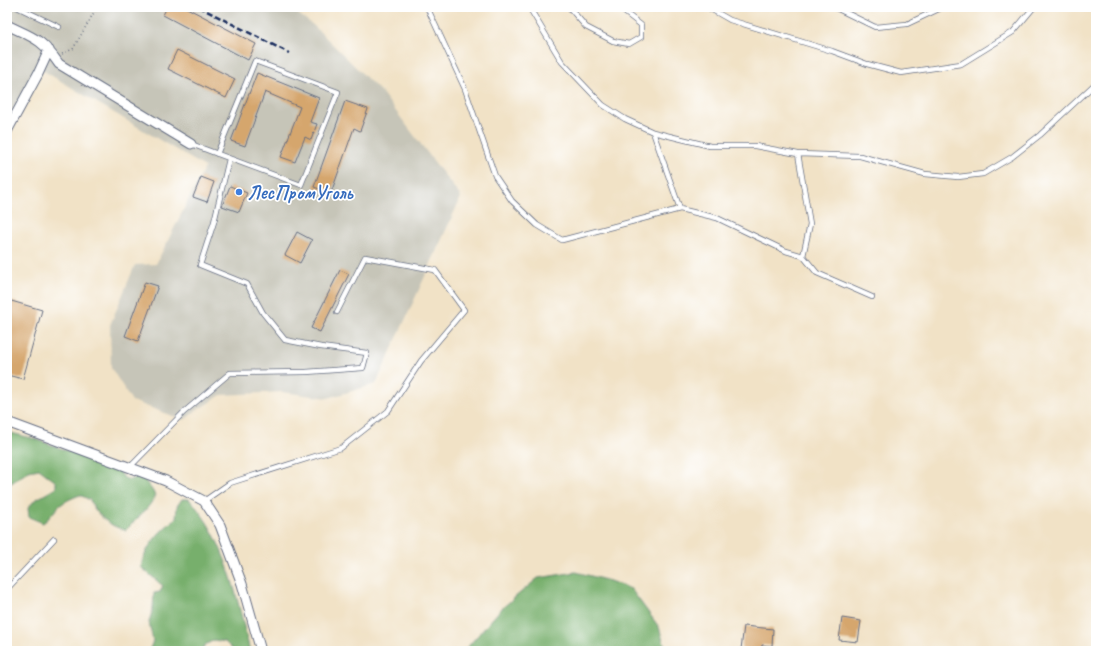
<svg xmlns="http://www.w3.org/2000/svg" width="1103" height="658" viewBox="0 0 1103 658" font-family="Caveat,sans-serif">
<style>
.industrial{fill:#c6c5b8}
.forest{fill:#77af6c;stroke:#496f65}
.building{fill:#d5a66d}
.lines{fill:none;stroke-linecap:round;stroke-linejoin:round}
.lane-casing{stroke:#666e82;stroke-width:6}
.street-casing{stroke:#666e82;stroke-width:11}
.path{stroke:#666e82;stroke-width:1.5;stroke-dasharray:1 3;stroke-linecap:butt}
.lane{stroke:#fff;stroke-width:4.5}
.street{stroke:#fff;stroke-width:9}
.rail{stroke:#1b2f5e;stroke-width:2.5;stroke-dasharray:6 3;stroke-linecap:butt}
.shop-dot{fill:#3f7fe0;stroke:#fff;stroke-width:1.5}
.labels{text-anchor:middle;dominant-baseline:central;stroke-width:3.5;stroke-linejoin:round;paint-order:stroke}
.shop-label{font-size:20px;font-weight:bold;fill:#366cbe;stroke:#fff;text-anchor:start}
</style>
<rect width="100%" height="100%" fill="#fff"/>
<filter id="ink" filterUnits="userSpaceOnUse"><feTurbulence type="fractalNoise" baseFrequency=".025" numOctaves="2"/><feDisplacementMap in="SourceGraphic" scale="8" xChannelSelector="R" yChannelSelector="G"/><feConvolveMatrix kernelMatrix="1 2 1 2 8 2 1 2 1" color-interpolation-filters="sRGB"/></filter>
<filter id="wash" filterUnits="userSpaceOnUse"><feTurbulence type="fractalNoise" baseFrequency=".012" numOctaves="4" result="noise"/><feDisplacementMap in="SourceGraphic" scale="16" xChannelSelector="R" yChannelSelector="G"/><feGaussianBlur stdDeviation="0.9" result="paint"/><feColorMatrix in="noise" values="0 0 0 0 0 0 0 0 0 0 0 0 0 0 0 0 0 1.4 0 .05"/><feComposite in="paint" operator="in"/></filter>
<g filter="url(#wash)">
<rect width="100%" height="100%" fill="#f1e2c6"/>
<path class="industrial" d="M7,7H289L313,25L382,93L461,197L376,384L328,398L282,392L221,395L197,410L184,420L132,401L111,368L110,325L135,265L156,264L205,167L37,67L7,122Z"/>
<path class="forest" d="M7,432L35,439L101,463L119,471L124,478L130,480L137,477L144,479C148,486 153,489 155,496C149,509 136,519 126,530C110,527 96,515 90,500L80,495C72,498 65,501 59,506C53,512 50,518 43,523L29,517L28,508L35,500L56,488V482L39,469L29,471L7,486Z
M182,499H189C227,539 237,600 250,651H234L225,642L214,640L205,645L201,651H149L153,641L149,622L153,608L154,593L160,592L163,586L141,567C146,545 159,532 176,518L177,506Z
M576,572L610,581L631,589L659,627L666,651H464L501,609L538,578Z"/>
<g id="blocks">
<path class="building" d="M167,7H185L256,44L248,60L163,15Z
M177,50L235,79L226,98L168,69Z
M257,73L319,98L310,122L317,124L311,140L305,137L295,162L281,157L300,107L265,92L245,146L231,141Z
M345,101L368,109L360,131L354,128L331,193L314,187Z
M201,177L214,182L207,202L193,197Z
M230,186L247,193L239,212L222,206Z
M297,232L312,240L300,263L285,255Z
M340,270L349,274L320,332L311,328Z
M145,282L158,286L138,341L125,336Z
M8,300L42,310L23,379L7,375Z
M842,618L861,621L858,642L839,640Z
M744,626L773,629L772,646L762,645L761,651L741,649Z"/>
</g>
</g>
<g filter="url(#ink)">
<use href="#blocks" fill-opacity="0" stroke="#666e82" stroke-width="1"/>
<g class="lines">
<g class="lane-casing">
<path id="lane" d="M17,7L59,27
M427,7L465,89L495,176L512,201L537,225L562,240L680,209L717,218L786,251L803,256L817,273L872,297
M529,7L562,62L603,105L625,119L653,132L710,146H755L798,154L860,156L925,174L958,177L983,174L1012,157L1040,135L1096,83
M569,7L586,27L613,41L629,44L641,37V25L618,7
M707,7L730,20L832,51L867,64L901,73L961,64L1013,32L1034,7
M834,7L875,27L907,24L943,7
M653,132L680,209
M191,144L301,185L338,92L255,61L217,154
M798,154L810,224L803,256
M130,467L184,412L230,373L306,372L363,368L367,353L321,347L285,340L263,313L247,284L200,265L214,222L229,159
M204,501L230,483L341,448L388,411L421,361L464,310L435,270L365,257L337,312
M7,589L54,539"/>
</g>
<g class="street-casing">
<path id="street" d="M7,25C34,38 41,38 59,64L191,144
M7,131L38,74L49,50
M7,422L166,481L204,501L220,525L242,584L261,651"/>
</g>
<path class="path" d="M62,54L73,49L97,7"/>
<use href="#lane" class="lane"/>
<use href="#street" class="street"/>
<path class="rail" d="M199,7L289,53"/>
</g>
</g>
<circle class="shop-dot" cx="239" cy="192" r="4"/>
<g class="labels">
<g class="shop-label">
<text x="247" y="192">ЛесПромУголь</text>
</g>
</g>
<rect width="1103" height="658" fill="none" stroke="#fff" stroke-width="24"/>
</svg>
